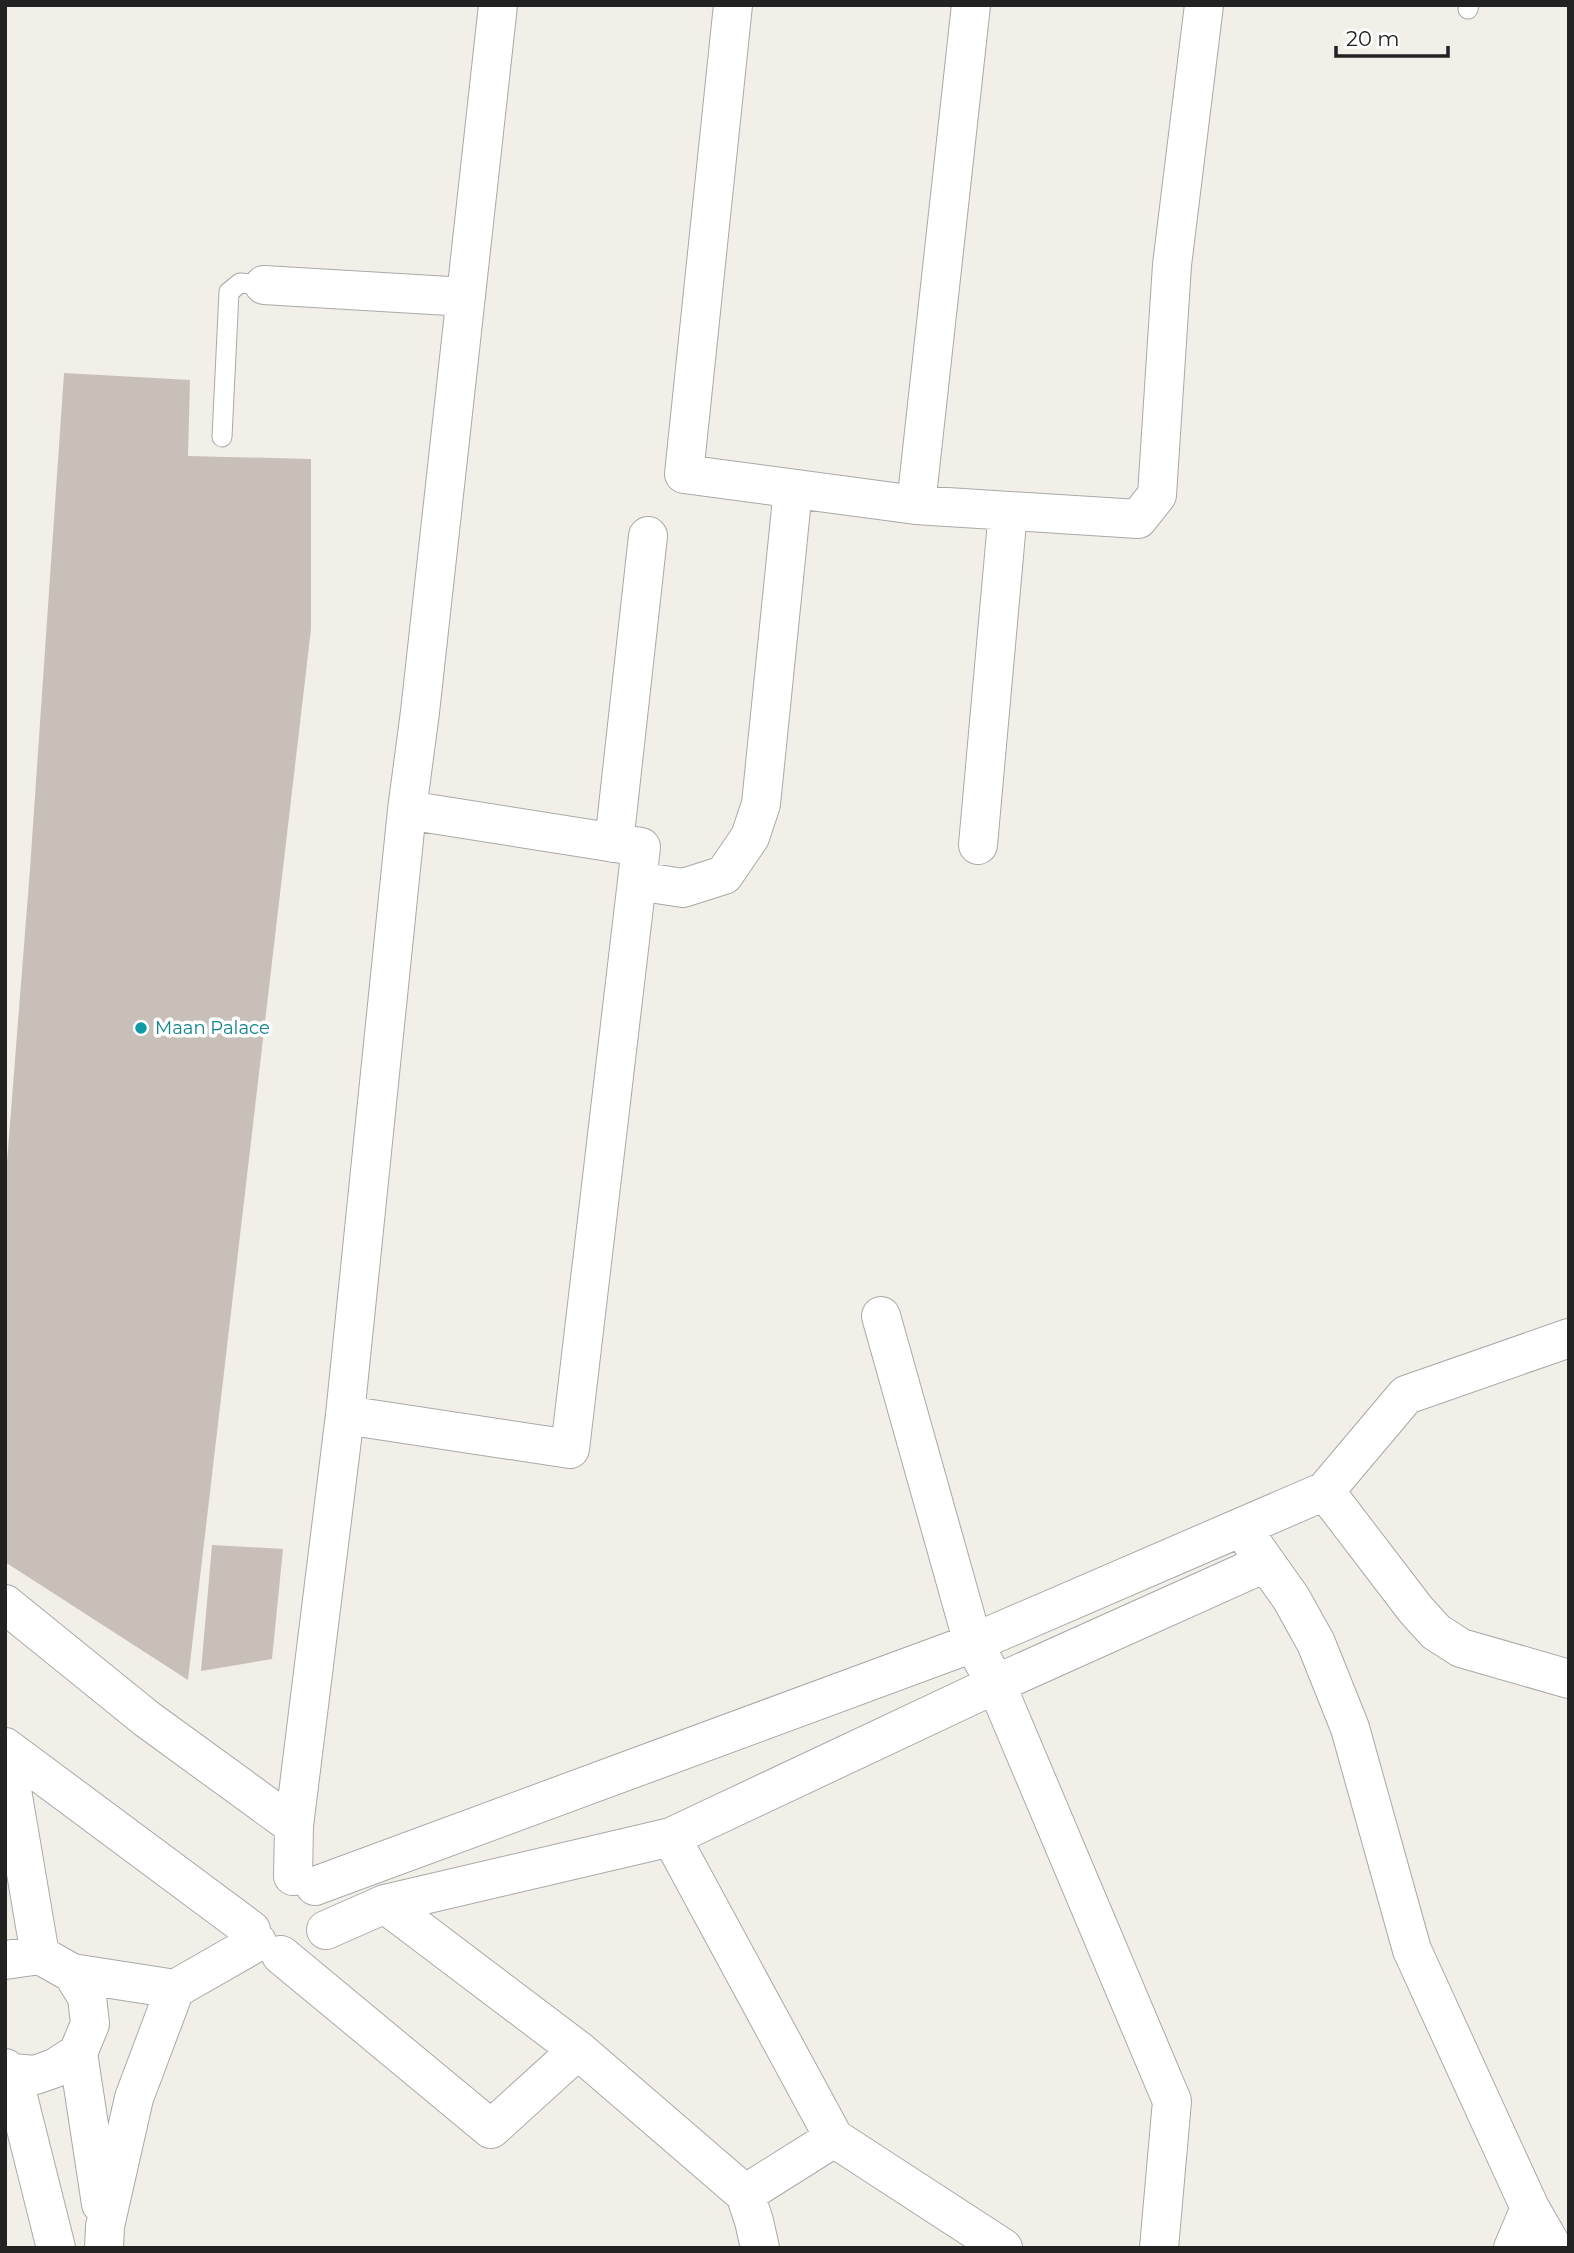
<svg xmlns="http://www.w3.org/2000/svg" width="1574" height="2253" viewBox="0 0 1574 2253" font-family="Montserrat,sans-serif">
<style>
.building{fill:#c7bfb8}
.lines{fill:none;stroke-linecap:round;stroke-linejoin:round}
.service-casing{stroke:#a9a9a9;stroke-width:21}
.minor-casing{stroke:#a9a9a9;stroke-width:40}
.service{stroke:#fff;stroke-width:19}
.minor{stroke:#fff;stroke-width:38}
.culture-dot{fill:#0f9aa8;stroke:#fff;stroke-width:2.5}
.labels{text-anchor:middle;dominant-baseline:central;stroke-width:7;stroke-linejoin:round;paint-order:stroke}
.culture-label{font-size:18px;fill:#0d838f;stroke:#fff;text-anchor:start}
</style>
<rect width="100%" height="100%" fill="#f2efe9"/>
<path class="building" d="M64,373L190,380L188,456L311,459V629L188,1680L5,1562V1187L30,869Z
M212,1545L283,1549L272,1659L201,1671Z"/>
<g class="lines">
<g class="service-casing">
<path id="service" d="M1468,9L1469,5
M222,437L229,292L240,283L264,285"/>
</g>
<g class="minor-casing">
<path id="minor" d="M733,5L684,474L916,505L1138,519L1157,495L1172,265L1204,5
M264,285L466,297
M916,505L971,5
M614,843L648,536
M978,845L1008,511
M637,881L683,888L724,875L750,837L761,804L793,489
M881,1316L973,1643L996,1684L1172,2101L1159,2248
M345,1415L570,1449L641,847L407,810
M1325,1491L1416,1610L1436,1632L1461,1648L1569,1679
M1252,1543L1291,1598L1316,1643L1350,1728L1412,1950L1530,2208
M5,1604L147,1719L294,1826
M5,1747L251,1930
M5,1749L40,1955
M671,1837L834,2138L1003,2248
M293,1876L294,1826L345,1415L407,810L420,712L498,5
M315,1886L973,1643L1325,1491L1406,1395L1569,1338
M385,1904L578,2050L745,2194L834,2138
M326,1930L385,1904L671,1837L996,1684L1265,1563
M281,1955L491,2129L578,2050
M5,1960L40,1955L72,1973L87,1997L90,2024L78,2053L55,2068L35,2075L12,2073L5,2068
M72,1973L175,1989
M78,2053L101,2204
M12,2073L56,2248
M745,2194L754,2221L760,2248
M104,2248L105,2226L134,2098L175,1989L257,1942
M1513,2248L1530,2208L1553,2248"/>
</g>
<use href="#service" class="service"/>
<use href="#minor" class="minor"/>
</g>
<circle class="culture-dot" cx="141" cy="1028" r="7"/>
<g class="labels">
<g class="culture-label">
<text x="155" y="1028">Maan Palace</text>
</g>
</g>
<rect width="1574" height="2253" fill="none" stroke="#222222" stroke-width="14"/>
<path d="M1336 46v10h112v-10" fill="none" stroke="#222222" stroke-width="3.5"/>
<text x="1346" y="46" font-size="21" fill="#222222" stroke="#ffffff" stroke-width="5" paint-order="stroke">20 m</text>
</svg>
